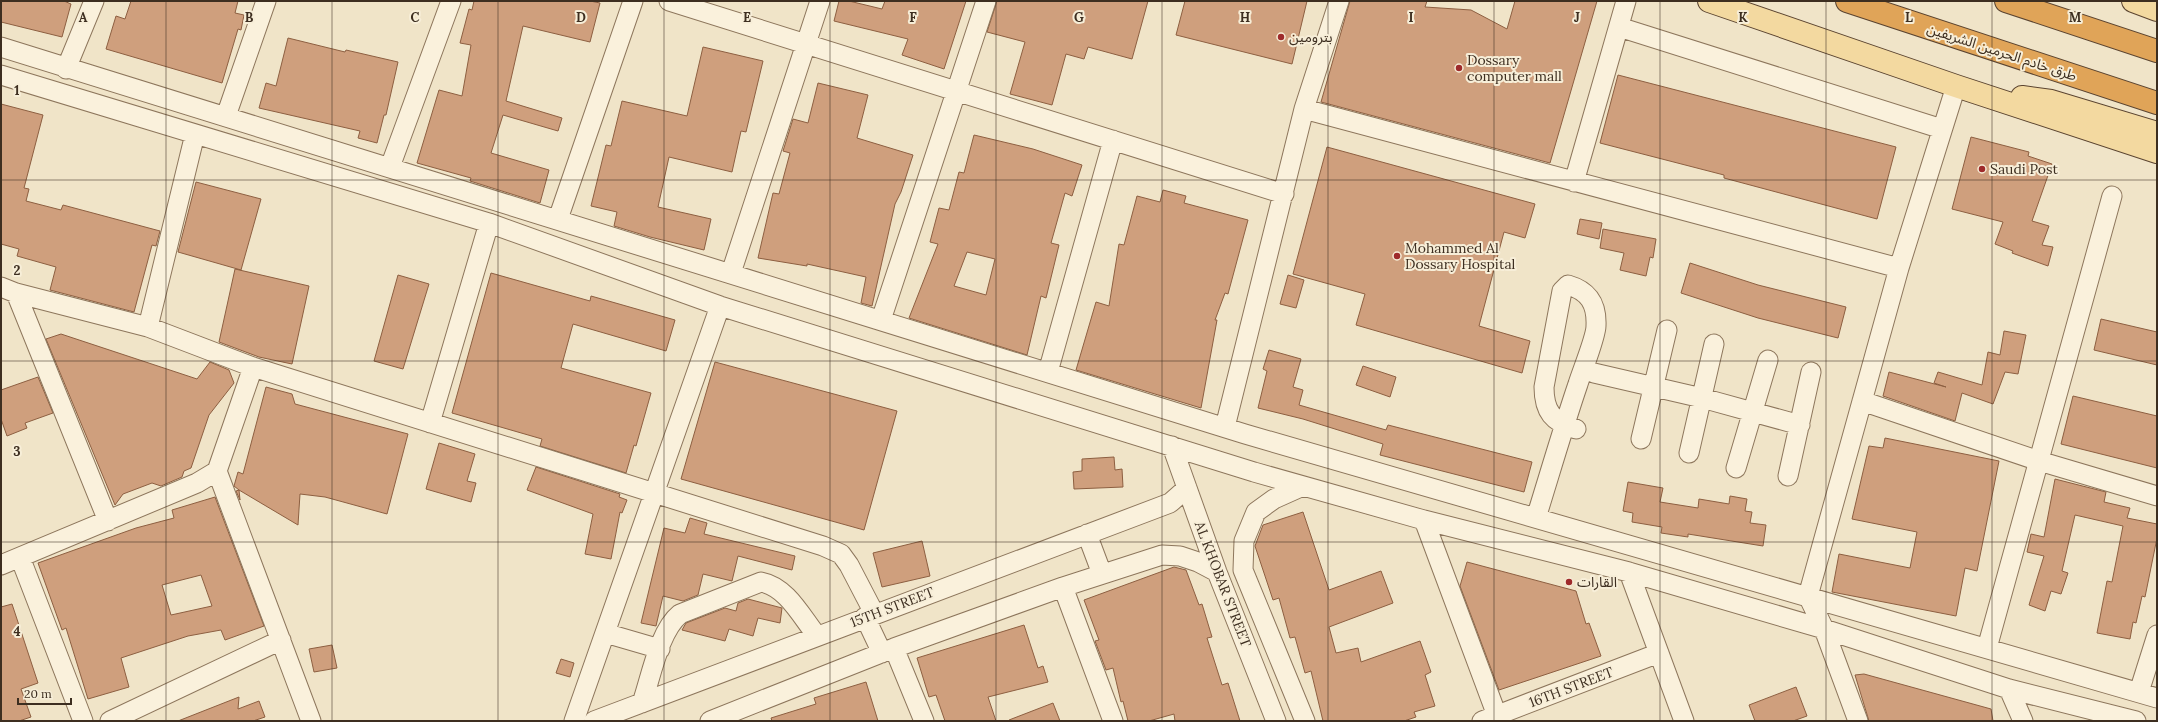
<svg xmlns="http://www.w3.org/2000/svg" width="2158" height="722" viewBox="0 0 2158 722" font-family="Lora,'Noto Sans Arabic',serif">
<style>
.building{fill:#cf9f7d;stroke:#8d5f41;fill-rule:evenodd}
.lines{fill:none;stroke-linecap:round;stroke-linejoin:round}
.minor-casing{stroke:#8d765c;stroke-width:21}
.major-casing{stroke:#5b4430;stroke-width:24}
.highway-casing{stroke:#5b4430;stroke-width:24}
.minor{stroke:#faf1dc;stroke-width:19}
.major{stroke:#f3d9a0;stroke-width:22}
.highway{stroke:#e0a458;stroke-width:22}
.grid{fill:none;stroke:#3d2e20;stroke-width:1;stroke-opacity:0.55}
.poi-dot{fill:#9e2a2b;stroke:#f7eed8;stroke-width:1.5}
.labels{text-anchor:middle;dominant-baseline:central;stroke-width:4;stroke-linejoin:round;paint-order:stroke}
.poi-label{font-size:14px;fill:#3d2e20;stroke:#f7eed8;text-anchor:start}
.street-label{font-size:14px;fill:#3d2e20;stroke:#f7eed8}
.grid-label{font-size:13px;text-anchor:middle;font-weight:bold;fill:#3d2e20;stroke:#f7eed8;stroke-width:4;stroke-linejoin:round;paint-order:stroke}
</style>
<rect width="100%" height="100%" fill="#f0e4c8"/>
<path class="building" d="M1,1H64L71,4L62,37L1,22Z
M131,1H238L235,13L244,15L241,30L238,29L222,83L106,49L116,16L125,19Z
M474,1H590L600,3L590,42L523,26L506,101L562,118L558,131L503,115L491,153L549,170L540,203L470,181L471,178L417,163L439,90L462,96L471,45L460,43L469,9L472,10Z
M839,1H849L882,9L885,1H966L944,69L902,55L908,39L834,21Z
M997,1H1148L1132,59L1088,47L1084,59L1066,54L1052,105L1010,94L1025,42L987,32Z
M1185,1H1307L1292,64L1176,35Z
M1350,1H1427L1425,7L1471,10L1507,29L1515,1H1597L1550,163L1321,102Z
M288,38L345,52L346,50L398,62L386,115H384L377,143L358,138L360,131L259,108L266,83L276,86Z
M703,47L763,61L746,132L741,131L732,172L669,157L658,207L711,219L704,250L650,237L614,226L617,212L591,206L606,145L611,146L622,101L687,116Z
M1618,75L1896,147L1877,219L1724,178V175L1600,143Z
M818,83L868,95L857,138L913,155L901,192L895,204L872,306L861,303L866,277L807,264V266L758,258L773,193L779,194L790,153L783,151L793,119L808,123Z
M1,104L43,115L24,188L29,189L26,201L61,210L63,205L160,231L156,246L152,245L134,312L50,290L56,267L17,256L19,249L1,244Z
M974,135L1033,149L1082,165L1072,196L1065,193L1051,243L1059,245L1046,298L1041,296L1027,355L909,318L938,244L930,242L939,208L949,210L959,172L964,173ZM967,252L995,259L986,295L954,286Z
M1971,137L2029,152L2028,156L2052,164L2032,221L2049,226L2042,245L2053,247L2048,266L2012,253L2013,251L1995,244L2003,222L1952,209Z
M1327,147L1535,204L1525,238L1504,232L1479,326L1530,341L1522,373L1356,325L1365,294L1293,274Z
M196,182L261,199L241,270L178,252Z
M1163,190L1186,196L1184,203L1248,220L1228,294L1225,293L1215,320H1217L1201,408L1076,370L1096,302L1109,306L1119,244L1124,245L1137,196L1160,202Z
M1580,219L1602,223L1599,239L1577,234Z
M1603,229L1656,239L1653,258L1650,257L1646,276L1620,270L1624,253L1600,248Z
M1690,263L1758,285L1846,307L1838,338L1758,318L1681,293Z
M235,269L309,286L292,364L259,357L219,342Z
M491,273L590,301L591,296L675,320L666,351L573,324L561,368L651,393L636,446L634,445L626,473L540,446L542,439L452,413Z
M398,275L429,284L403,369L374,361Z
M1288,275L1304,280L1296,308L1280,304Z
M2101,319L2157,332V365L2094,350Z
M2004,331L2026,335L2018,374L2005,372L1993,404L1962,393L1955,421L1883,396L1889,372L1946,387L1934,383L1938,372L1982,385L1988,352L2000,355Z
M61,334L197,379L210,362L229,370L234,383L209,415L191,468L184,471L182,477L161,486L152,483L123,494L115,505L46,339Z
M1269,350L1301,359L1293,387L1303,390L1299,405L1386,430L1388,425L1532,462L1524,492L1380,455L1383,444L1303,419L1258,408L1267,371L1263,369Z
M715,362L897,411L864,530L681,479Z
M1363,366L1396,377L1390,397L1356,385Z
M38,377L53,413L25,423L27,428L7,436L1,419V390Z
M266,387L292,394L295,404L408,434L387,514L325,497L300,494L298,525L239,490L240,500L236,491L239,490L234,486L238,472L243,474Z
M2073,396L2157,416V468L2061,444Z
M1885,438L1999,461L1977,571L1965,568L1956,616L1832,592L1839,554L1910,568L1917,532L1852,519L1869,446L1883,448Z
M439,443L475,454L467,481L476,483L471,502L426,489Z
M1114,457L1115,470L1122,469L1123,487L1074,489L1073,472L1082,471V459Z
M536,467L620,494L619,497L627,500L622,513L620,512L611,559L585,554L593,514L527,490Z
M2055,479L2106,492L2104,502L2130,508L2127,518L2157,524V538L2145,597L2142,596L2136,623L2133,622L2130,639L2097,633L2107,581L2112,582L2123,526L2075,515L2062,571L2068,573L2061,594L2051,591L2045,611L2029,605L2044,556L2027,552L2031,534L2044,537Z
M1628,482L1663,488L1660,502L1698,508L1699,499L1729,504L1730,496L1747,499L1745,511L1752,512L1750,523L1766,525L1763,546L1688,534V537L1661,533L1662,527L1632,522L1633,513L1623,511Z
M215,497L264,626L225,640L221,630L188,636L121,658L129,687L88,699L66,628L62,630L38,563L136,528L174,518L172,510ZM201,575L212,606L171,615L162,585Z
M1303,512L1329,590L1381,571L1393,603L1329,627L1336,653L1358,648L1361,662L1420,641L1431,672L1425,675L1435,706L1414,712L1416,717L1404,721H1323L1311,671L1305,673L1295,637L1290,638L1279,598L1273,600L1255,546L1263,525Z
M690,518L707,523L704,534L795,556L792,570L738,556L732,581L703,574L698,595L683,601L663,596L656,626L641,623L664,528L685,533Z
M922,541L930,576L882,587L873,553Z
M1467,562L1576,591L1586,624L1589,623L1601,656L1499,690L1460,586Z
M1174,567L1186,570L1199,605L1202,604L1212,637L1207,638L1222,685L1228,683L1240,721H1175L1174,714L1149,721H1128L1123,701L1121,702L1113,668L1106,670L1095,641L1099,640L1084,600Z
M748,599L782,608L780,623L758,618L753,636L729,629L725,641L682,630L686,623L725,608L736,611L738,603Z
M12,604L38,683L21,689L31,717L19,721H1V607Z
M1024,625L1038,668L1043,666L1048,682L988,697L996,721H945L936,695L929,697L917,658Z
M332,645L337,668L314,672L309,649Z
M561,659L574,663L570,677L556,673Z
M1864,674L1991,709L1993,721H1869L1855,675Z
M866,682L878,721H772L771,718L816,704L814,698Z
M1796,687L1807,716L1793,721H1755L1749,705Z
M239,697L238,709L259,701L265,717L253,721H178Z
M1053,703L1060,721H1010L1009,720Z"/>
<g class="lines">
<g class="minor-casing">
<path id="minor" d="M669,1L1284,194
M1619,27L1942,129
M1,47L1245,434L2157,698
M66,69L94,1
M1,75L489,223L720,306L1254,472L1424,520L1629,572L1824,629L2009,689L2136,721
M1304,109L1899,268
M226,116L266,1
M390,167L451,1
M1574,182L1626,1
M558,219L633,1
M731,273L820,1
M1,287L16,293L148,327L253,367L823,546L841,554L849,565L874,613
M16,293L108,521
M881,320L986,1
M148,327L195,134
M1048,372L1113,140
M1594,373L1702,398L1800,425
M1862,401L2039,461L2157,496
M430,423L489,223
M1225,427L1304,109L1339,1
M1641,439L1667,330
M1172,446L1217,572L1276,721
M1689,453L1714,344
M1736,468L1768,360
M217,471L311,721
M1788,476L1811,372
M1303,486L1274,499L1256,512L1244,541L1243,570L1305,721
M1536,518C1550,473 1563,428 1578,384C1582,371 1596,337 1596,326C1597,304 1589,291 1568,285L1562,291L1544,387C1544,412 1553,422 1576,429
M1424,520L1499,721
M1087,534L1102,574
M20,557L83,721
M1,565L197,483L217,471L253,367
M1629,572L1684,721
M1063,587L1113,721
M865,617L882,653
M605,633L660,649
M894,648L924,721
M1987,648L2112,196
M2009,689L2023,721
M2139,692L2157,635
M642,703C651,677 659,631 680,614L761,582C787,587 801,616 817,636
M110,721L281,640
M574,721L720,306
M594,721L1170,503L1187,488
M710,721L894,648L1063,587L1162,555L1180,556L1198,562L1217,572
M1482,721L1659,653
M1858,721L1824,629L1808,596L1899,268L1956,86"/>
</g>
<g class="major-casing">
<path id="major" d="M1709,1L1956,86L2157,152
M2133,1L2157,10
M2022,97L2051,101L2157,133"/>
</g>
<g class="highway-casing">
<path id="highway" d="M1847,1L2157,103
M2006,1L2157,51"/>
</g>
<use href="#minor" class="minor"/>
<use href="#major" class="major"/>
<use href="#highway" class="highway"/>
</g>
<path class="grid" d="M166,1V721M332,1V721M498,1V721M664,1V721M830,1V721M996,1V721M1162,1V721M1328,1V721M1494,1V721M1660,1V721M1826,1V721M1992,1V721M1,180H2157M1,361H2157M1,542H2157"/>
<g class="poi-dot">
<circle cx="1281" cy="37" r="4"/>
<circle cx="1459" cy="68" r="4"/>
<circle cx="1982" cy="169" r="4"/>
<circle cx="1397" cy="256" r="4"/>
<circle cx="1569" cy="582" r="4"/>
</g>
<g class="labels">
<g class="poi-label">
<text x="1289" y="37">بترومين</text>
<text x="1467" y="60">Dossary<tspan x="1467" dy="16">computer mall</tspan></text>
<text x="1990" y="169">Saudi Post</text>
<text x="1405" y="248">Mohammed Al<tspan x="1405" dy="16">Dossary Hospital</tspan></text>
<text x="1577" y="582">القارات</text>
</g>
<g class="street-label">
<text transform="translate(2002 52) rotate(18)">طرق خادم الحرمين الشريفين</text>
<text transform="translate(1223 584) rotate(69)">AL KHOBAR STREET</text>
<text transform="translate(892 607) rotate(-21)">15TH STREET</text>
<text transform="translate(1571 687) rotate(-21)">16TH STREET</text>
</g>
</g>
<g class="grid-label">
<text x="83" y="22">A</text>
<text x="249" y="22">B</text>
<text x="415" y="22">C</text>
<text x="581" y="22">D</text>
<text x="747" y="22">E</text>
<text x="913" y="22">F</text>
<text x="1079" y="22">G</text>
<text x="1245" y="22">H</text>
<text x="1411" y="22">I</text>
<text x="1577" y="22">J</text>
<text x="1743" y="22">K</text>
<text x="1909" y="22">L</text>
<text x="2075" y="22">M</text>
<text x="17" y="95">1</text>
<text x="17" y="275">2</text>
<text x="17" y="456">3</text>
<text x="17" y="636">4</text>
</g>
<rect width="2158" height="722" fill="none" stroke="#3d2e20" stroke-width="4"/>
<path d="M18 698v6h53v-6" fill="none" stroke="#3d2e20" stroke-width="2"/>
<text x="24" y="698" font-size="12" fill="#3d2e20" stroke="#f7eed8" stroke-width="3" paint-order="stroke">20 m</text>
</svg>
